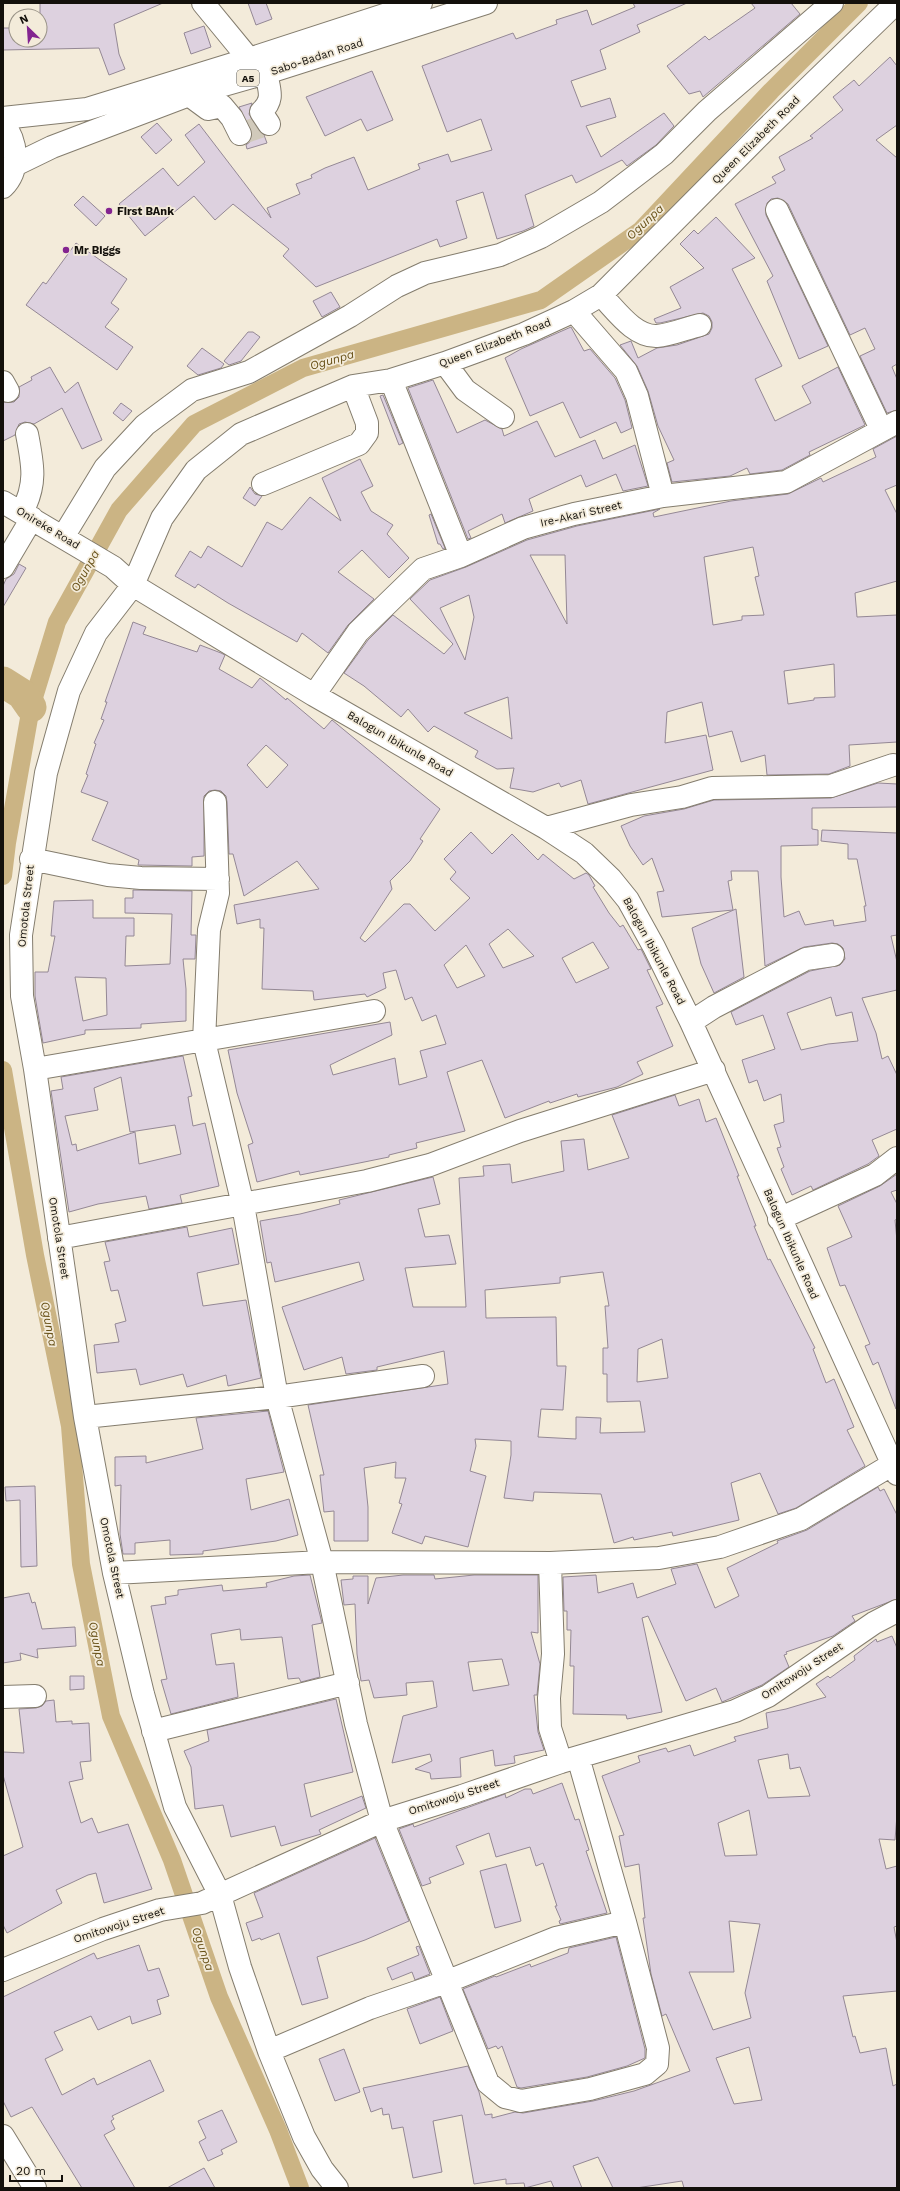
<svg xmlns="http://www.w3.org/2000/svg" width="900" height="2191" viewBox="0 0 900 2191" font-family="'Work Sans',sans-serif">
<style>
.lines{fill:none;stroke-linecap:round;stroke-linejoin:round}
.canal{stroke:#cbb484;stroke-width:18}
.river{stroke:#cbb484;stroke-width:31}
.building{fill:#ddd1df;stroke:#948895;fill-rule:evenodd}
.minor-tunnel{stroke:#d1cabb;stroke-width:22;stroke-dasharray:22 11;stroke-linecap:butt}
.minor-casing{stroke:#847d6e;stroke-width:24}
.highway-casing{stroke:#847d6e;stroke-width:24}
.minor{stroke:#fff;stroke-width:22}
.highway{stroke:#fff;stroke-width:22}
.poi-dot{fill:#832490;stroke:#f3ebda;stroke-width:1.5}
.labels{text-anchor:middle;dominant-baseline:central;stroke-width:3.5;stroke-linejoin:round;paint-order:stroke}
.shield{fill:#f3ebda;stroke:#565249;stroke-width:1}
.shield-label{font-size:10px;font-weight:bold;fill:#13100b}
.street-label{font-size:11px;fill:#13100b;stroke:#f3ebda}
.poi-label{font-size:11px;font-weight:bold;fill:#13100b;stroke:#f3ebda;text-anchor:start}
.water-label{font-size:12px;font-style:italic;fill:#695219;stroke:#f3ebda}
</style>
<rect width="100%" height="100%" fill="#f3ebda"/>
<g class="lines">
<path class="canal" d="M3,876L7,843L31,707L57,622L119,510L194,424L303,368L541,300L641,230L771,91L859,3
M3,1070L35,1255L70,1426L81,1564L111,1716L172,1860L219,1997L278,2130L300,2188"/>
<path class="river" d="M3,682L22,694L31,707"/>
</g>
<path class="building" d="M40,3H163L114,24L119,54L125,69L109,75L99,48L3,50V28H16V40H40Z
M248,3H266L272,19L256,25Z
M633,3H687L637,25L640,32L600,50L606,69L571,81L581,107L610,98L616,117L586,126L601,157L664,113L674,126L656,145L627,166L622,160L576,183L572,175L525,195L534,226L523,231L497,239L483,192L456,201L467,238L440,247L437,239L316,287L283,256L289,249L233,204L215,220L194,196L145,236L119,204L163,168L178,186L205,162L185,135L199,124L271,218L267,208L300,194L296,184L312,178L311,175L325,168L354,157L368,190L420,169L418,164L448,154L451,162L492,150L481,119L447,132L422,66L513,33L516,39L557,24L556,20L587,10L592,25L635,7Z
M751,3H791L800,14L703,97L700,91L689,94L667,66L705,36L709,40L755,8Z
M204,26L211,47L191,54L184,33Z
M890,57L897,66V125L876,140L897,158V364L892,367L897,379V410L887,413L860,356L875,349L865,328L850,335L788,204L778,198L771,199L767,203L766,215L828,346L799,359L767,281L773,276L735,204L776,183L772,177L785,170L779,157L813,138L810,136L843,110L833,97L854,80L859,86Z
M372,71L393,120L367,131L361,119L325,136L306,97Z
M252,103L249,114L259,131L264,135L267,143L247,149L246,145L251,141L252,134L239,107Z
M157,123L172,140L156,154L141,137Z
M83,196L105,216L96,226L74,205Z
M716,217L755,258L732,269L782,366L755,379L775,421L811,403L802,386L838,367L865,425L809,452L810,455L782,470L750,474L747,468L730,476L672,482L667,463L674,460L658,426L648,391L637,366L620,345L631,341L638,358L657,348L677,345L709,334L712,328V322L709,316L703,313L660,323H656L654,319L681,308L670,287L704,268L680,244L694,230L698,234Z
M76,243L127,279L111,303L119,309L105,327L133,347L117,370L26,305L43,282L46,284Z
M331,292L340,307L322,317L313,301Z
M571,327L584,351L590,349L615,378L625,400L632,428L621,433L616,422L580,438L563,402L530,416L505,358L521,349Z
M248,332H253L260,337L241,361L229,365L224,361Z
M202,348L224,364L221,368L198,375L187,366Z
M50,367L65,393L78,382L102,440L82,449L62,408L34,424L25,422L19,424L15,435L3,441V402H14L19,397V387L32,380L31,377Z
M433,380L457,433L485,420L502,429L504,436L537,421L555,457L595,440L603,459L635,445L648,486L623,491L616,474L586,487L581,475L529,499L533,511L505,523L502,514L468,531L471,538L468,539L408,388Z
M383,395L403,443L399,445L380,396Z
M121,403L132,411L123,421L113,413Z
M897,436V485L885,490L897,514V581L855,593L857,617L897,615V742L849,745L850,766L829,774L767,775L765,755L741,762L732,731L709,737L702,702L667,712L665,743L706,735L713,770L588,804L581,780L561,787L559,783L533,792L510,788L514,768L497,769L475,757L478,751L434,726L428,732L408,709L401,717L364,686L344,673L368,640L393,615L444,654L453,644L410,599L430,580L466,567L527,540L577,526L660,509L653,513L654,517L731,501L788,494L821,478L823,482L876,457L873,449ZM753,547L759,576L755,577L764,615L742,616V620L713,625L704,557ZM530,555H565L567,624ZM469,595L474,617L465,660L440,608ZM834,664L835,697L814,698V700L788,704L784,671ZM508,697L512,739L464,713Z
M360,459L373,486L361,492L371,511L393,525L387,534L409,558L389,578L362,550L338,572L374,599L348,625L328,653L302,633L297,642L228,603L198,584L195,588L175,576L190,551L201,558L208,546L242,567L267,522L282,530L310,497L341,521L322,478Z
M250,487L255,494L262,496L255,506L243,498Z
M431,514L445,548L443,549L440,544H438L429,515Z
M19,564L26,568L3,607V586L6,579L14,574Z
M133,622L146,627L143,634L197,652L200,645L221,653L225,655L219,669L252,688L260,678L286,700L287,698L324,729L332,720L440,809L420,839L423,841L410,861L390,881L392,889L360,938L365,942L404,904H410L435,931L470,898L450,879L456,872L444,859L471,832L492,854L512,834L538,860L543,854L574,879L586,873L589,875L595,886L593,887L609,913L620,927L623,925L638,950L641,949L651,969L647,970L663,1004L656,1007L673,1046L637,1062L643,1074L617,1087L578,1097L577,1094L550,1103L549,1101L505,1118L482,1060L447,1072L465,1131L416,1143L417,1148L389,1155V1157L300,1175L299,1171L257,1182L248,1145L253,1143L237,1093L228,1050L390,1022L392,1035L330,1065L333,1075L395,1058L399,1085L427,1077L420,1051L446,1044L436,1015L422,1021L412,997L405,1000L396,970L383,973L386,988L367,997L365,994L314,1000L313,991L262,989L264,928H260V919L237,924L234,905L319,889L297,861L244,896L233,854H229L227,802L226,796L221,791L215,790L209,791L204,796V856L192,857V866L138,865L139,860L92,840L108,802L81,792L88,775L86,774L96,744L94,743L104,720L101,719L107,702H105ZM266,745L288,765L267,788L247,765ZM508,929L534,956L503,968L489,944ZM593,942L609,968L576,983L562,958ZM466,945L485,976L457,988L444,965Z
M878,783L897,784V807L812,808V829L818,830V845L781,846V877L784,917L799,911L805,925L833,920L834,926L866,921L864,906H866L857,859H848V844L821,841L822,830L897,833V935L891,936L897,962V990L862,998L876,1033L882,1059L888,1056L897,1075V1129L872,1140L879,1156L868,1164L813,1190L811,1186L792,1195L781,1169L784,1167L777,1148L781,1147L774,1125L784,1122L781,1094L764,1101L757,1080L749,1083L742,1060L775,1049L763,1015L736,1025L731,1012L810,971L840,965L845,959L843,948L838,944L832,943L804,947L765,966L758,871H731L732,880L728,881L733,910L662,917L657,892L664,891L652,858L643,865L630,846L621,826L644,816L684,809L714,800L831,798ZM831,997L836,1016L852,1012L858,1041L828,1044L801,1050L787,1013Z
M133,890L192,891L191,935H196L195,959H183L186,989V1021L141,1024V1028L85,1030V1034L43,1043L35,996V972H48L55,936H51L54,901L93,900V918H134V936H126L125,966L170,964L172,914L125,913V898H133ZM75,977L106,978L107,1015L83,1021Z
M736,909L744,977L714,993L701,964L692,928Z
M183,1056L192,1096L188,1097L193,1126L205,1123L219,1186L180,1195L182,1203L149,1209L146,1196L98,1204L69,1212L51,1091L63,1089L61,1077ZM121,1077L130,1132L175,1125L181,1154L139,1164L135,1132L77,1151L76,1144L72,1145L65,1116L98,1110L94,1088Z
M675,1095L679,1106L699,1099L706,1122L716,1118L739,1176H737L756,1226H754L768,1260L770,1259L815,1348L813,1349L826,1383L834,1379L854,1427L847,1430L865,1466L796,1508L778,1514L760,1473L731,1483L739,1520L673,1536L672,1532L634,1540L633,1537L614,1543L601,1494L534,1492L533,1501L504,1498L511,1455V1441L475,1439L476,1446L470,1471L486,1476L468,1547L425,1536L422,1544L392,1533L402,1504L399,1503L406,1478H395L396,1462L364,1468L368,1507V1541H334V1511L324,1512L320,1475H324L308,1405L448,1384L444,1351L377,1367V1370L346,1374L342,1357L304,1370L282,1307L364,1280L359,1262L275,1282L271,1262L267,1263L260,1221L300,1214L340,1204L339,1200L433,1177L440,1204L418,1209L425,1237L449,1235L456,1264L405,1268L413,1307H466L459,1178L484,1176L483,1166L510,1164L512,1183L564,1171L561,1141L584,1139L588,1170L629,1158L612,1115ZM603,1272L609,1306H605L608,1348H603V1374H607V1402L640,1401L645,1432L600,1433L601,1418L576,1417V1439L538,1437L541,1409L563,1410L566,1366H557L556,1317L486,1318L485,1290L560,1283V1277ZM662,1339L668,1378L637,1382L638,1349Z
M897,1174V1190L891,1192L897,1204V1219L895,1220L897,1241L896,1409L878,1362L873,1365L865,1346L870,1344L845,1285L840,1286L827,1248L852,1237L838,1206L880,1186Z
M187,1227L189,1237L232,1228L239,1264L197,1273L203,1306L246,1300L261,1378L228,1386L226,1375L187,1387L183,1374L140,1385L136,1369L97,1373L94,1345L119,1342L115,1324L126,1321L118,1290L111,1291L104,1262L110,1261L105,1242Z
M268,1411L284,1472L246,1479L251,1510L289,1499L298,1535L276,1541L203,1551V1554L170,1555V1540L135,1543V1554H123L120,1534L121,1485L115,1486V1457L146,1456V1463L203,1449L196,1418Z
M35,1486L37,1566L21,1567L20,1500L6,1501L5,1487Z
M878,1487L880,1491L884,1489L897,1515V1599L852,1616L855,1621L833,1636L786,1652L787,1654L784,1655L789,1667L762,1685L722,1702L716,1688L686,1701L648,1616L642,1618L662,1712L627,1719L626,1715L573,1714L574,1666H570L571,1630H567V1611H564L563,1577L596,1575L598,1593L633,1583L637,1598L676,1584L671,1569L697,1564L715,1608L739,1596L727,1568L778,1543L777,1541L807,1530Z
M310,1575L322,1623L312,1625L320,1677L301,1682L299,1678L288,1679L282,1637L241,1640L240,1629L211,1634L216,1665L234,1663L238,1697L171,1714L161,1680L167,1679L151,1606L166,1604L165,1597L178,1595V1590L222,1585L223,1591L267,1587L266,1583L294,1576Z
M403,1575H434L435,1579L474,1575H538V1633L531,1632L540,1664L537,1695H534L538,1732L544,1750L514,1756L515,1763L495,1766L493,1750L460,1758L461,1777L431,1779L430,1773L415,1769L432,1761L430,1754L392,1763L403,1716L437,1707L433,1681L406,1683L407,1695L374,1698L369,1680L361,1681L357,1654L355,1604L344,1605L341,1580L353,1579V1576H368V1604L376,1578ZM502,1659L509,1685L473,1691L468,1662Z
M29,1593L32,1603L35,1602L42,1629L75,1627L76,1646L37,1649L38,1658L20,1653L21,1660L3,1663V1598Z
M892,1636L897,1648V1815L895,1840L879,1839L886,1869L897,1866V1926L894,1927L897,1943V1991L843,1996L853,2037L855,2036L860,2053L886,2048L893,2086L897,2084V2188H684L682,2181L636,2188H613L598,2157L573,2166L582,2188H554L551,2181L525,2188L524,2183L506,2184V2179L474,2184L462,2115L433,2121L442,2172L413,2178L403,2127L392,2129L389,2114L383,2115L382,2108L371,2112L363,2088L468,2066L479,2092L485,2115L492,2114V2118L515,2112L523,2113L593,2101L634,2091L690,2071L666,2014L662,2016L651,1974L643,1918H645L639,1864L625,1867L619,1836L624,1835L602,1776L640,1762L638,1756L666,1748L668,1752L690,1745L694,1756L736,1741L734,1737L768,1728L766,1713L786,1709L826,1697L816,1684L828,1676L830,1678L855,1660L854,1656L876,1639L877,1642ZM788,1754L790,1769L800,1767L810,1796L768,1798L758,1760ZM749,1810L757,1855L725,1856L718,1823ZM729,1921L760,1924L745,1993L751,2018L713,2030L689,1972H734ZM749,2047L762,2100L734,2104L716,2058Z
M70,1676H84V1689L70,1690Z
M336,1699L353,1772L304,1784L311,1817L362,1796L366,1808L319,1830L321,1834L281,1846L275,1826L231,1837L223,1805L195,1809L191,1767L184,1751L209,1741L207,1730Z
M54,1700L56,1722L72,1721V1724L89,1723L91,1761L80,1762L83,1779L69,1782L81,1823L92,1818L98,1833L128,1824L152,1889L104,1903L96,1873L88,1875L56,1890L62,1903L7,1933L3,1925V1856L23,1847L3,1775V1752L24,1753L19,1709L36,1708L42,1706L46,1701Z
M562,1783L575,1820L579,1819L589,1850L586,1851L607,1913L560,1924L559,1921L561,1920L555,1906H557L543,1863L536,1866L530,1847L496,1857L489,1833L456,1846L464,1864L429,1878L431,1883L422,1886L399,1829L413,1824L414,1827L505,1794L506,1798L525,1789H531L533,1794Z
M375,1838L409,1921L365,1940L317,1957L328,1998L302,2005L279,1933L261,1940L260,1938L252,1941L246,1923L263,1917L254,1893Z
M506,1864L521,1921L495,1928L480,1871Z
M616,1937L645,2049V2058L627,2066L587,2077L521,2088L517,2087L502,2046L498,2049L496,2046L488,2049L463,1989L495,1976L496,1977L530,1964L531,1967L568,1953L569,1948Z
M139,1945L148,1971L159,1968L169,1996L157,2000L161,2014L132,2024L130,2016L98,2030L91,2016L54,2032L63,2050L45,2059L62,2095L94,2078L97,2085L150,2060L164,2091L112,2116L114,2119L111,2121L115,2129L104,2135L135,2188H82L32,2107L11,2117L3,2101V1997L94,1953L97,1959Z
M419,1946L430,1974L415,1980L412,1972L392,1980L387,1968L419,1955L416,1947Z
M440,1997L453,2031L420,2044L407,2009Z
M344,2049L360,2092L335,2101L319,2059Z
M222,2110L237,2142L221,2150L223,2154L208,2161L199,2142L206,2138L198,2121Z
M204,2168L215,2188H167Z"/>
<g class="lines">
<path class="minor-tunnel" d="M240,134L269,124"/>
<g class="minor-casing">
<path id="minor" d="M203,3L249,59
M266,73C269,90 275,99 261,112L269,124
M189,95L208,109L222,106L232,118L240,134
M777,210L881,429
M601,295C616,310 634,337 657,336C671,335 687,328 700,325
M574,311L626,371L637,396L663,496
M445,363L465,390L503,417
M391,380L461,556
M3,382L8,391
M263,484L359,444L367,433V423L353,386
M3,502L113,567L133,585L314,695L546,828L584,853L611,879L628,900L654,947L691,1022L897,1474
M22,512C37,484 33,465 27,434
M63,537L105,468L145,425L192,390L249,372L350,316L397,286L425,273L500,255L541,237L601,202L664,154L707,111L832,3
M3,567L32,518
M314,695L358,632L423,569L461,556L523,528L574,514L663,496L786,482L897,422
M215,802L218,893L209,930L204,1041L243,1205L277,1397L322,1562L356,1724L382,1821L488,2083L505,2097L521,2101L590,2089L645,2074L657,2064L658,2048L625,1922L578,1757
M546,828L631,805L682,797L712,788L831,786L893,765
M31,859L108,875L141,878L218,879
M691,1022L714,1007L806,959L833,955
M35,1069L374,1011
M779,1219L875,1175L897,1158
M59,1238L367,1181L430,1165L520,1131L714,1070
M85,1417L277,1397L423,1376
M550,1563L553,1654L549,1698L550,1728L561,1762
M114,1573L322,1562L550,1563L659,1558L720,1547L801,1519L893,1464
M3,1697L35,1696
M153,1731L348,1683
M3,1970L103,1929L160,1910L202,1903L382,1821L462,1796L561,1762L735,1711L768,1696L874,1623L897,1611
M269,2051L370,2008L446,1982L556,1938L625,1922
M3,2136L35,2188
M337,2188L322,2169L304,2137L269,2051L240,1967L220,1895L175,1807L143,1694L114,1573L85,1417L35,1069L22,996L21,935L46,773L69,691L96,633L133,585L162,518L196,470L241,434L353,386L391,380L445,363L524,334L574,311L601,295L765,130L896,3"/>
</g>
<g class="highway-casing">
<path id="highway" d="M3,118L87,109L249,59L421,3
M3,123C17,141 21,169 3,187
M15,165L52,147L189,95L266,73L486,3"/>
</g>
<use href="#minor" class="minor"/>
<use href="#highway" class="highway"/>
</g>
<g class="poi-dot">
<circle cx="109" cy="211" r="4"/>
<circle cx="66" cy="250" r="4"/>
</g>
<g class="labels">
<rect class="shield" x="237" y="70" width="22" height="16" rx="3"/>
<g class="shield-label">
<text x="248" y="78">A5</text>
</g>
<g class="street-label">
<text transform="translate(317 57) rotate(-18)">Sabo-Badan Road</text>
<text transform="translate(756 140) rotate(-45)">Queen Elizabeth Road</text>
<text transform="translate(495 343) rotate(-21)">Queen Elizabeth Road</text>
<text transform="translate(581 514) rotate(-13)">Ire-Akari Street</text>
<text transform="translate(48 528) rotate(31)">Onireke Road</text>
<text transform="translate(400 744) rotate(30)">Balogun Ibikunle Road</text>
<text transform="translate(26 906) rotate(-84)">Omotola Street</text>
<text transform="translate(654 951) rotate(62)">Balogun Ibikunle Road</text>
<text transform="translate(59 1238) rotate(81)">Omotola Street</text>
<text transform="translate(791 1244) rotate(66)">Balogun Ibikunle Road</text>
<text transform="translate(112 1558) rotate(78)">Omotola Street</text>
<text transform="translate(802 1671) rotate(-33)">Omitowoju Street</text>
<text transform="translate(454 1797) rotate(-18)">Omitowoju Street</text>
<text transform="translate(119 1925) rotate(-18)">Omitowoju Street</text>
</g>
<g class="poi-label">
<text x="117" y="211">First BAnk</text>
<text x="74" y="250">Mr Biggs</text>
</g>
<g class="water-label">
<text transform="translate(645 222) rotate(-43)">Ogunpa</text>
<text transform="translate(332 360) rotate(-16)">Ogunpa</text>
<text transform="translate(85 571) rotate(-61)">Ogunpa</text>
<text transform="translate(49 1324) rotate(79)">Ogunpa</text>
<text transform="translate(97 1644) rotate(79)">Ogunpa</text>
<text transform="translate(203 1949) rotate(71)">Ogunpa</text>
</g>
</g>
<rect width="900" height="2191" fill="none" stroke="#13100b" stroke-width="8"/>
<g transform="translate(28 28) rotate(335)"><circle r="19" fill="#f3ebda" stroke="#999387"/>
<path d="M0-3L7 15L0 10L-7 15Z" fill="#832490"/>
<text y="-6" font-size="11" font-weight="bold" text-anchor="middle" fill="#13100b">N</text>
</g>
<path d="M10 2175v6h52v-6" fill="none" stroke="#13100b" stroke-width="2"/>
<text x="16" y="2175" font-size="12" fill="#13100b" stroke="#f3ebda" stroke-width="3" paint-order="stroke">20 m</text>
</svg>
